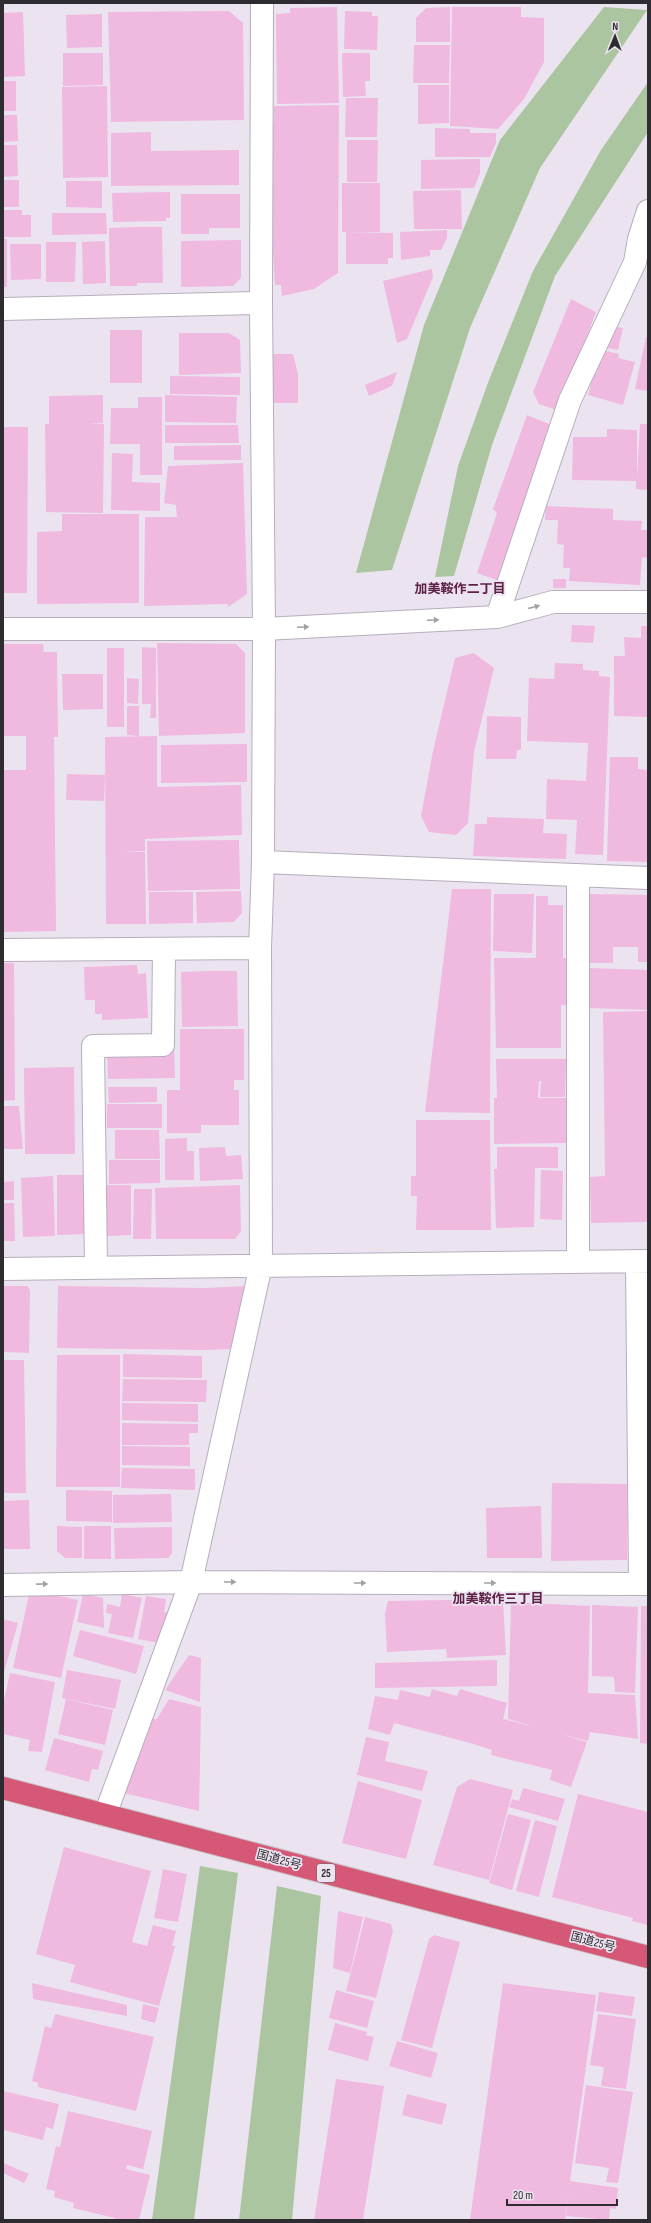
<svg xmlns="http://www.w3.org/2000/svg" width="651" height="2223" viewBox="0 0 651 2223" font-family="'Sofia Sans Condensed','Noto Sans JP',sans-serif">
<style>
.green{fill:#aac59f}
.building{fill:#f0b9e0}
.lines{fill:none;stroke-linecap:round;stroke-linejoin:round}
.street-casing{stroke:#b6aeba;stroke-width:24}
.highway-casing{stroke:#c9c8c9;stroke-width:24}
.street{stroke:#fff;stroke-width:22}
.highway{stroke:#d55977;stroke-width:22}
.oneway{fill:#a1a0a2}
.labels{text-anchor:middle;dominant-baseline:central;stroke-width:3.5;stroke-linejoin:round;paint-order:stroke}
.shield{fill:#ece3f1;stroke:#68636b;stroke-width:1}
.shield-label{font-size:11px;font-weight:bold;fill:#2f2c31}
.street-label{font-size:12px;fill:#2f2c31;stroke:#ece3f1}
.neighbourhood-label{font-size:13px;font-weight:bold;fill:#5d2046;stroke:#ece3f1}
</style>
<rect width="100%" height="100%" fill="#ece3f1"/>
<path class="green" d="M604,7L647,10L540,168L470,328L392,570L356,573L424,325L500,140Z
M648,82V132L555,276L492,445L454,576L435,577L458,466L489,380L533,271L601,150Z
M200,1866L238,1873L194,2220H152Z
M277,1886L321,1896L292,2220H239Z"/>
<path class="building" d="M337,7L339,103L277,104L276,14L290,13V8Z
M450,7V42H416V18L426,8Z
M452,7H521V17L544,18V62L524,99L498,129L450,126Z
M229,11L243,23L244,120L111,122L108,12Z
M345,11L372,12V16H378L377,50L344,49Z
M23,12L25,76L3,77V13Z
M102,14V47L67,48L66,15Z
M414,45H450L449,83H413Z
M63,53H103V85L63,86Z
M342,53H370V81H365L366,96L343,97Z
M3,81H16V111H3Z
M418,85H449V123L418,124Z
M107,86L108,177L63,178L62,87Z
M346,98H378L377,137H345Z
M339,105L338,273L314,289L282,296L281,285H275L270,198V123H274V106Z
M3,115H17L18,141L3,142Z
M435,128L470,129V133H496V143L490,157H435Z
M151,132V151L239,150V185L111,186V133Z
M347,140H378L377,182H347Z
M3,145H17L18,176L3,177Z
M480,159V173L474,188L421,189V160Z
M3,180H19V207H3Z
M66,181H102V208L66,207Z
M342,183H380V232H342Z
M461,190L462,229H414L413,191Z
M170,192V218H166V221L113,222L112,193Z
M181,194H240V228H209V234H181Z
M3,210H22V215H31V237H3Z
M52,213H106L107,234L52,235Z
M136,227H162L163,283H137V286H110L109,228Z
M447,230V238L441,250H430V256L401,260L400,232Z
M346,232L393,233V258H388V264H346Z
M3,239H7V287H3Z
M241,240V278L233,286L181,287V241Z
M105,241L106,283L83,284L82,242Z
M46,242H76L75,282H46Z
M10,244H41V279L11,280Z
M432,269L433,277L407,339L397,343L383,281Z
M571,299L596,312L559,411L539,404L533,392Z
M612,326L623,328L618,350L607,348Z
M110,330H142V383H110Z
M179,333H229L240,340L241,373L179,375Z
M646,337H648V391L635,389Z
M602,350L619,354L618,358L635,362L623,405L588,395L594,372L597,373Z
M272,354H293L298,374V403H271Z
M397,372L392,386L369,396L365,385Z
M170,376L240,377V395L170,394Z
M103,395V423H88L104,424L103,513L46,512L45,424H49V396Z
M165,395L237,397L236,423L165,422Z
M138,397H162V475H140V444H110L111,408H138Z
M527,415L554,426L499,581L477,573L497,513L493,509Z
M640,424H648V490L636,489V481L572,480L573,437H607V429L637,430V479Z
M165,425H238L239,443H165Z
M3,427H28L27,593H3Z
M241,445V460H174V446Z
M112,453L133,454L132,482L160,483V511L111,510Z
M243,463L247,594L228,607V604L144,606L145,517H177L176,505L164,503L168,466Z
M546,506L613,509V520L642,521L641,530H648V558L642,557L640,585L569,581L570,568H563L564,545L557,544L558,520H545Z
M62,514H139V603L37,604V532L62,531Z
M553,579H566V588H553Z
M572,625L595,626L593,643L571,642Z
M641,626H648V717L614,716V656H625L624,637L641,638Z
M157,643L236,644L245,653V733L159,736Z
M3,644H43L44,652H57L58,737H54L56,931L3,932V770H26V736H3Z
M142,647L156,648V718H150L151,704H142Z
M107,648H124V727H107Z
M474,653L494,668L474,752L468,823L456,835L429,832L421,816L433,751L455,658Z
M555,663L583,664V670L599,671V676L610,677L603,855L575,854L577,820L546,819L547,779L586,781L588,743L527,741L529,678L554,679Z
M62,674H103V709L63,710Z
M127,678L139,679L138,704L127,703Z
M127,706H139V736L127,735Z
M487,716L521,717V750H517L516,759H486Z
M157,736V787L241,785L242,835L145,839V851H121L145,852L146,924H106L105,737Z
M247,744V782L161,783V745Z
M610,757H638V769L648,770V862L607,861Z
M67,774L105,775L104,801L66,800Z
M487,817L544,819L543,833L567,834L566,859L473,856L475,824H487Z
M239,840L240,889L148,891L147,841Z
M452,889H491L490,1113L425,1112Z
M241,891L242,913L234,922L197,923L196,892Z
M149,892H193V923L149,924Z
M494,894H534L532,953L493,951Z
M589,894L648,895V962H638V947H613V963H589Z
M536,896H548V905H563V958H566V1005H561V1048H496L494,958H536Z
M3,963H14L15,1100L3,1101Z
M137,965L138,974L146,973L148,1018L102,1020V1014H95V1000H85L84,967Z
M590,968L648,970V1010L588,1008Z
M205,971H237L238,1026L182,1027L181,972Z
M648,1011V1222L591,1223L590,1177L605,1176L603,1012Z
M180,1029H244V1080H234V1090H239V1125H201V1133H167V1090H180Z
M174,1046L175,1078L108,1079L107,1048Z
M496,1059H566L565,1097H540L541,1081H539L538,1098H566V1143L494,1144V1098H497Z
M74,1067L75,1154H25L24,1068Z
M108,1087H157V1102L109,1103Z
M107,1104H162V1128H107Z
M3,1106H19L23,1149H3Z
M416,1120H490L491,1230H416L417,1196H411V1176H416Z
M115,1130H159L160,1159H115Z
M187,1138V1151H194V1180H165V1139Z
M225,1147L226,1156L241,1155L243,1179L200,1181L199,1148Z
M497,1147H558V1168H535L534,1227L496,1228L494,1169H497Z
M109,1160H160V1183L109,1184Z
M541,1170L563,1171L562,1220L540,1219Z
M57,1175H88L89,1234L57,1235Z
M53,1176L55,1236L23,1237L21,1178Z
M14,1181V1200H3V1182Z
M106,1185H131V1235L106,1236Z
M240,1185L241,1231L235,1239H156L155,1188Z
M134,1189H152L151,1239H133Z
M3,1203H14L15,1241H3Z
M3,1286H27L30,1290L29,1353L3,1352Z
M58,1286L206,1288L246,1286L232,1349L206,1350L57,1348Z
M123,1354L202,1356V1378L123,1377Z
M57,1355H120V1487H56Z
M3,1360H24L26,1493H3Z
M123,1379L207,1380L206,1402L122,1401Z
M122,1403L198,1404V1422L122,1420Z
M122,1423L198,1424V1433H189V1445H122Z
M122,1446L190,1447V1466L122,1465Z
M122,1468L195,1469V1490L121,1488Z
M552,1483L627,1484V1560L551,1561Z
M66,1490L112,1491V1522L66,1521Z
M171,1494L172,1522L113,1523V1495Z
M29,1500L30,1549H3V1501Z
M541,1506L542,1558H487L486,1508Z
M57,1526L82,1527V1558H65L57,1551Z
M84,1526H111V1559H84Z
M172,1527V1553L168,1558L115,1559L114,1528Z
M30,1590L78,1600L61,1678L13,1668Z
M83,1594L103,1598L104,1628L77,1622Z
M122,1594L142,1598L133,1638L108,1633L112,1614L106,1613L107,1604L120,1607Z
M146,1596L166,1599L164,1612L170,1613L164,1644L138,1639Z
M503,1599L506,1655L447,1658L446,1649L387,1652L385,1614L388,1601Z
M511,1602L590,1606L588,1693L635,1695L638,1739L590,1732L588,1741L561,1734L587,1742L571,1787L550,1780L552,1770L491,1755L492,1750L470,1743L394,1723L390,1735L368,1729L375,1696L398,1700L400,1690L430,1697L432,1689L457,1696L460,1689L507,1703L503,1719L535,1727L508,1719Z
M592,1605L638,1607L635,1693L615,1692L614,1677L592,1676Z
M641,1606H648V1744L640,1743Z
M3,1619L18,1623L3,1676Z
M80,1630L144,1646L136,1674L73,1656Z
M189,1655L201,1658L200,1702L165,1690Z
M497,1660V1686L375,1688V1663Z
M67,1670L121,1680L115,1709L62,1698Z
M10,1673L55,1682L42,1752L28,1751L30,1740L3,1734V1705Z
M66,1699L113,1710L105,1745L58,1734Z
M169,1699L201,1707L199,1811L120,1792L142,1719H157Z
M366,1737L389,1742L385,1761L428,1771L422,1791L357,1775Z
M54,1738L103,1751L98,1770L92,1769L89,1782L45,1770Z
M470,1779L513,1790L489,1880L433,1865L457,1787Z
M358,1781L422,1800L406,1859L342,1843Z
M523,1788L565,1799L558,1821L509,1807L512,1799L519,1801Z
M578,1794L648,1812V1925L632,1921L633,1918L552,1897Z
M508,1814L531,1820L512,1890L489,1883Z
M535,1820L557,1826L539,1897L516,1891Z
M64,1847L151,1871L132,1942L147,1946L153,1925L176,1931L172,1946H175L159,2006L70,1982L75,1965L36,1954Z
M163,1869L187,1874L178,1922L154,1918Z
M338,1911L363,1917L350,1973L333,1968Z
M365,1917L391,1924L393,1931L376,1998L346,1991Z
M434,1935L460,1942L432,2048L401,2040L429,1939Z
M32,1983L127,2005V2016L33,1999Z
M503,1983L596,1995L570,2181L618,2188L616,2209L610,2208L609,2220L566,2216L569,2188L565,2220H470Z
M336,1990L374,2001L367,2028L329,2018Z
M599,1992L635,1997L632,2016L596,2011Z
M143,2004L159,2008L155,2023L141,2019Z
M55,2014L154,2037L136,2111L38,2087V2083L32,2081L45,2026L51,2028Z
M598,2014L636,2019L626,2089L601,2086L604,2067L590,2065Z
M335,2023L367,2032L366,2035L374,2037L368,2061L328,2050Z
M397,2041L438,2053L431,2078L389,2066Z
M336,2079L384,2086L363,2220H314Z
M586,2085L633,2092L618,2183L606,2182L609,2168L575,2163Z
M3,2091L59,2104L53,2129L46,2127L43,2140L3,2130Z
M407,2094L447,2104L442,2125L402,2115Z
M68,2111L152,2131L143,2169L127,2165L126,2169L150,2175L139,2220H115V2218L73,2208L74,2203L54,2197L55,2191L46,2189L56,2146L60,2147Z
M3,2163L29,2174L24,2183L3,2173Z"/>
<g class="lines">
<g class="street-casing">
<path id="street" d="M3,309L261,303
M497,617L570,400L635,262L639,239L648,211
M3,629H264L497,617L553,602H648
M263,862L648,878
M578,875V1262
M3,950L260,948
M637,1261L640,1584
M96,1267L93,1046L163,1045L164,949
M3,1269L648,1261
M3,1585L191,1582L648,1584
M105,1815L191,1582L261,1265L260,948L263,862L264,629L261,303L262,3"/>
</g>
<g class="highway-casing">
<path id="highway" d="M3,1788L648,1957"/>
</g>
<use href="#street" class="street"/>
<use href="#highway" class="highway"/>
</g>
<defs><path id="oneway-solid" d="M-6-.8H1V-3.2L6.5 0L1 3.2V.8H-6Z"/></defs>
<g class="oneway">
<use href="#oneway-solid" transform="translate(534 607) rotate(-15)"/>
<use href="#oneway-solid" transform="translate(433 620) rotate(-3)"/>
<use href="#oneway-solid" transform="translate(303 627) rotate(-3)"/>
<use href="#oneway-solid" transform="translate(230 1582)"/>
<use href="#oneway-solid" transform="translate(360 1583)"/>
<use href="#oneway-solid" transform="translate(490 1583)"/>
<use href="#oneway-solid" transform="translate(42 1584) rotate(-1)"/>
</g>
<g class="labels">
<rect class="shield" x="317" y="1864" width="18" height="18" rx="3"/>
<g class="shield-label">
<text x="326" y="1873">25</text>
</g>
<g class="street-label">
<text transform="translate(279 1860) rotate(15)">国道25号</text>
<text transform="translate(593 1942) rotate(15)">国道25号</text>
</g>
<g class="neighbourhood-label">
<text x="460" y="589">加美鞍作二丁目</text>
<text x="498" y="1599">加美鞍作三丁目</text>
</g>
</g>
<rect width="651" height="2223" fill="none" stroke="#2f2c31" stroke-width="8"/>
<g transform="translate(615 36) rotate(1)" stroke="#ece3f1" stroke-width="3" paint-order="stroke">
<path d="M0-3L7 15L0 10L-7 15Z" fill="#2f2c31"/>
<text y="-6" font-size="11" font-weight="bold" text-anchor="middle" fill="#2f2c31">N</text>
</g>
<path d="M507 2199v6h110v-6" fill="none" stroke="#2f2c31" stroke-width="2"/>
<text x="513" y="2199" font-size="12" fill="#2f2c31" stroke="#ece3f1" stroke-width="3" paint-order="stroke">20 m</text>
</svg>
